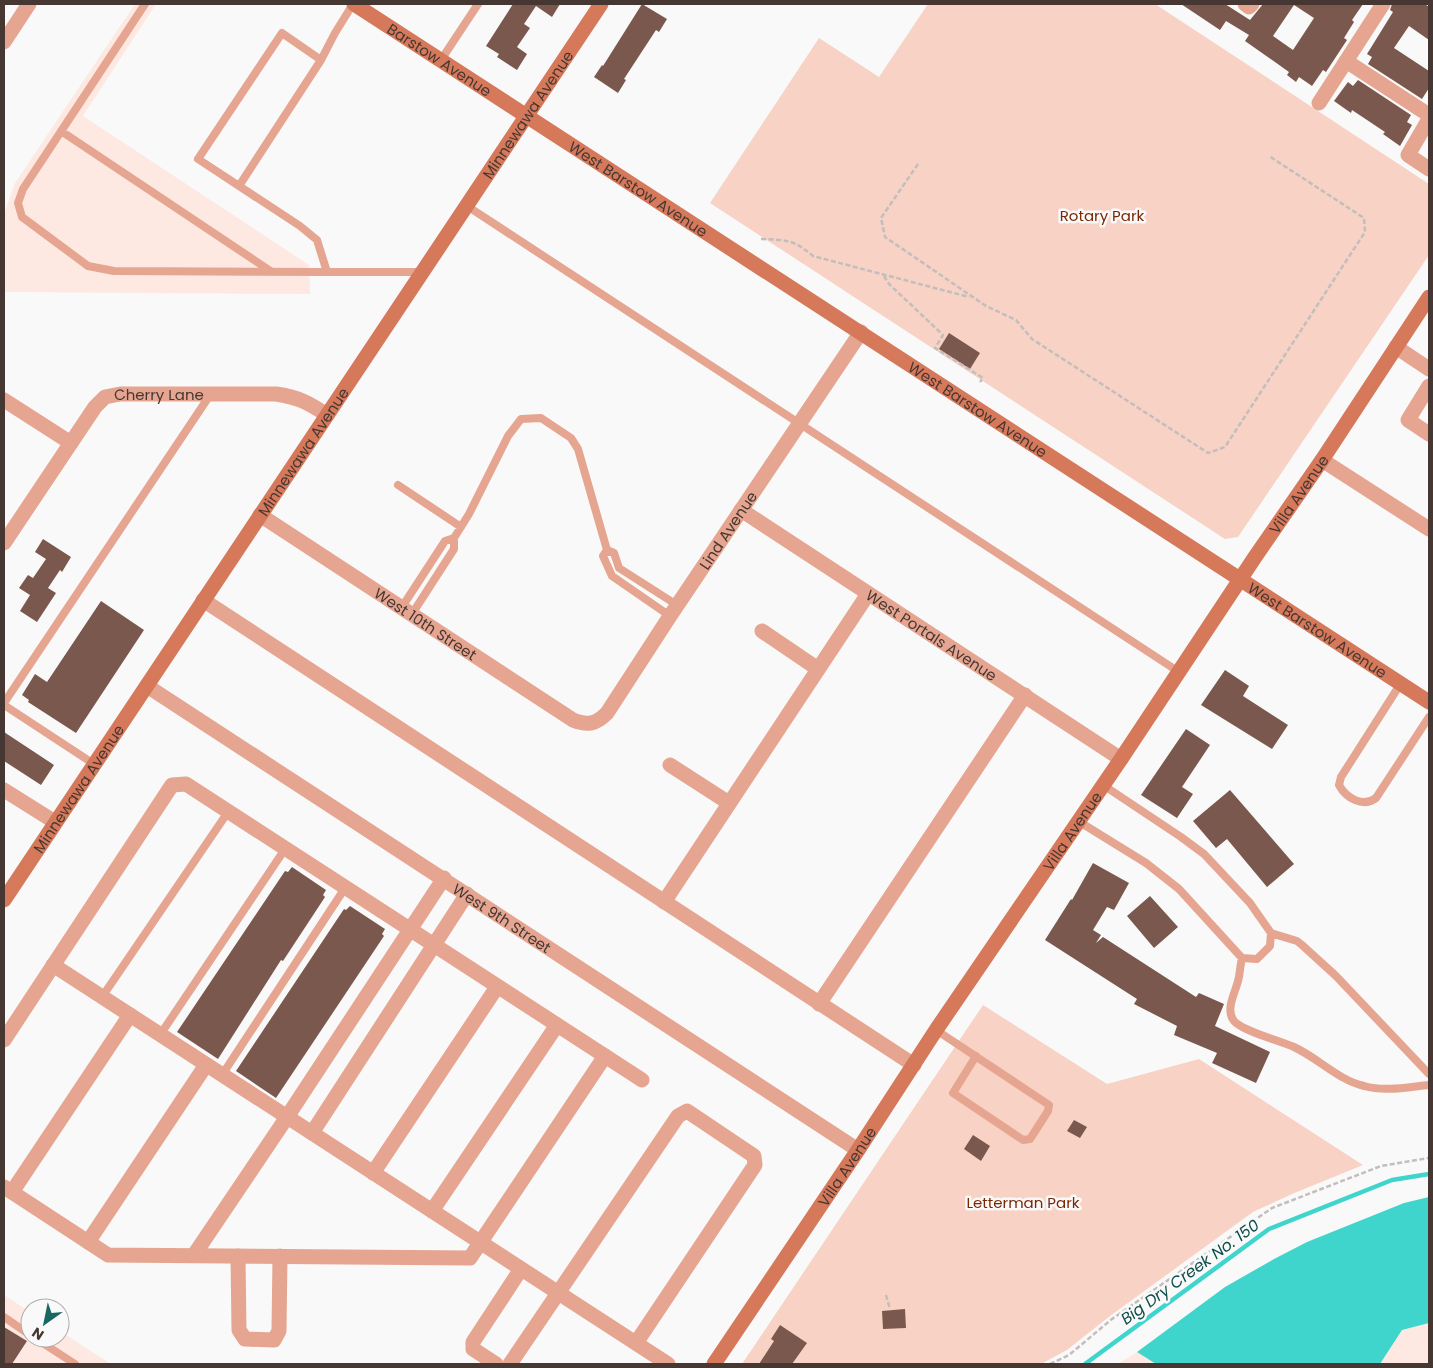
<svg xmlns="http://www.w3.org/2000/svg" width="1433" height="1368" viewBox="0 0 1433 1368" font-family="Poppins,sans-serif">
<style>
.built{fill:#fde9e2}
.green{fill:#f8d2c5}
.water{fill:#3fd5cd}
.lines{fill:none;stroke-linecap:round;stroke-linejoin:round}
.stream{stroke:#3fd5cd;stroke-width:4.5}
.building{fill:#7a584d;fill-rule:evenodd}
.path{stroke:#c3bebc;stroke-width:2.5;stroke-dasharray:5 2.5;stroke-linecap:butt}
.lane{stroke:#e5a590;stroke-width:8}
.street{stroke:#e5a590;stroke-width:15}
.secondary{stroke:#d6795b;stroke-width:15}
.labels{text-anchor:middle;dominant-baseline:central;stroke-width:5;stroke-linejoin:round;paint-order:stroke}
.street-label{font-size:15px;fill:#473732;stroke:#f9f9f9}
.park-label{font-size:15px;fill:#7a2705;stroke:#f9f9f9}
.water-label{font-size:16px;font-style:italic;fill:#0d4e4a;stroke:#f9f9f9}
</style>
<rect width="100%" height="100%" fill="#f9f9f9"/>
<path class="built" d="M135,4H156L83,116L309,265L310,294L4,292V214L15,183Z
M4,1295L30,1312V1338H60V1331L111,1364H4Z
M1429,1323V1364H1380L1402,1330Z
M1137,1352L1156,1364H1118Z"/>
<path class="green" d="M928,4H1155L1429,184V255L1238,537L1225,539L710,203L819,38L879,77Z
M983,1005L1107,1084L1199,1059L1363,1165L1292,1194L1253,1212L1110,1316L1067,1350L1041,1364H742Z"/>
<path class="water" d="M1429,1197V1323L1402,1330L1380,1364H1156L1137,1352L1225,1287L1274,1259L1307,1242L1404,1203Z"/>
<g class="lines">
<path class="stream" d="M1085,1364L1269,1229L1392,1180L1429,1174"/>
</g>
<path class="building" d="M513,4H560L552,17L536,6L524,24L530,28L517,47L527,54L517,70L497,57L499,54L486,46Z
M642,4L667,19L659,32L656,30L624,79L626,80L618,93L594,77L602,65L603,66Z
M1181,4H1225L1250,20L1263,4H1363L1352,20L1354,22L1344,38L1347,40L1326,72L1323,70L1312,86L1299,77L1296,82L1287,75L1289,72L1245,41L1249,35L1226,21L1220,30ZM1294,5L1314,18L1293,50L1273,36Z
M1392,4H1425L1429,7V40L1409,26L1394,48L1429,71V88L1422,99L1368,64L1372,57L1367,54L1393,12L1390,10Z
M1358,80L1411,115L1407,122L1412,125L1400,146L1383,134L1385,132L1352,110L1351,113L1334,101L1348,82L1353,86Z
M949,333L980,353L970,369L939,349Z
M43,539L71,557L62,572L60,570L48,588L56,593L37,622L20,611L30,595L19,588L28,575L33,578L46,559L35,552Z
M101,601L144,630L76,733L28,702L29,700L22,695L35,674L47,682Z
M1225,670L1249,686L1243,696L1288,725L1272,749L1201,705Z
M1186,729L1210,745L1182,787L1193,794L1177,818L1141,795Z
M4,732L54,765L41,785L4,761Z
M1230,790L1294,864L1267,887L1227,839L1216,848L1193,821Z
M1093,863L1129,883L1114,910L1107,907L1093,930L1101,935L1096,943L1103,937L1196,997L1199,993L1224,1004L1215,1026L1270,1052L1256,1083L1212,1063L1217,1053L1174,1035L1177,1026L1134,1004L1137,999L1045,940L1071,899L1072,900Z
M292,867L326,890L323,895L325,897L283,961L281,960L218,1059L177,1032L285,871L288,872Z
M1150,896L1178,927L1154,948L1127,916Z
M350,906L385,929L382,934L384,936L276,1098L236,1071L344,909L346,910Z
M1074,1120L1087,1127L1080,1138L1067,1131Z
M973,1135L990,1146L981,1161L964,1149Z
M905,1309L906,1328L883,1329L882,1311Z
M780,1325L807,1343L792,1364H759L774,1341L771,1339Z
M4,1327L27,1341L12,1364H4Z"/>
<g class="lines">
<path class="path" d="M918,164L881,218L885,237L986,306L1016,320L1032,339L1208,453L1225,447L1365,232L1364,218L1269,156
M761,239C786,240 793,239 813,256L969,297
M884,276L889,284L943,335L935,348L983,378L980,382
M886,1295L890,1309
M1050,1364L1069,1355L1112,1319L1272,1208L1381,1166L1429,1158"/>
<path class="lane" d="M145,4L23,189L18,203L22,217L88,266L114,271L327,272
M321,60L282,33L198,159L300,226L317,240L327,272H422
M441,60L478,4
M61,131L272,272
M239,186L321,60L335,33L353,4
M467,206L1179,672
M398,485L461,527
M607,550L614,553L619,568L677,605
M402,607L445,541L454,538
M412,614L454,549V538L469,514L508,436L521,419L541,418L571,438L578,449L607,550L603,556L612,576L670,616
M1401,683L1341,777L1339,785C1346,798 1363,808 1376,798L1429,717
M4,703L210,395
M4,705L94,764
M1078,821L1146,863L1179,889L1242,958L1257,959L1270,946L1271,933L1250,903L1204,854L1181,837L1103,785
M1271,933L1297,941L1302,945L1336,976L1429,1074
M1242,958C1240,966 1240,974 1238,981C1235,993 1225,1010 1234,1021C1242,1031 1281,1041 1294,1047C1318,1058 1338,1080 1364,1086C1385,1092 1408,1087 1429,1085
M102,997L228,812
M936,1030L1049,1105L1048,1111L1030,1139L1023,1140L953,1093L976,1056
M160,1035L285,849
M222,1075L345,888
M4,1317L30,1335
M35,1338L75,1364"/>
<g class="street">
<path d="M1245,4L1249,7L1252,4"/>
<path d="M4,42L29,4"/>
<path d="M1346,61L1429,115"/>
<path d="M1319,103L1383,4"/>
<path d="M1429,119L1408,155L1429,169"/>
<path d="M1396,347L1429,369"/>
<path d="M1429,386L1408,420L1429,434"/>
<path d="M4,400L71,443"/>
<path d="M1322,460L1429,529"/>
<path id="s1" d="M741,510L1121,759"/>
<path id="s2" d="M260,515L573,720C588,726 596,724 607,713L670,616L861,332"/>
<path id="s3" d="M4,543L95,407L105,397L120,394H276C298,397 309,403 327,415"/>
<path d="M203,600L914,1065"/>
<path d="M762,631L818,669"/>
<path id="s4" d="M147,686L858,1150"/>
<path d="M670,765L729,803"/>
<path d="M4,790L55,822"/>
<path d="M664,902L868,594"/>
<path d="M53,965L668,1364"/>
<path d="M819,1004L1025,695"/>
<path d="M4,1040L172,785L186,784L642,1080"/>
<path d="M312,1133L467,894"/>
<path d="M373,1173L497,987"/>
<path d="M4,1187L108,1255L470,1258L605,1056"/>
<path d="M12,1192L130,1015"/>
<path d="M432,1211L557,1025"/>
<path d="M88,1242L206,1065"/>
<path d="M194,1255L287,1117L444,878"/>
<path d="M238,1256L239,1330L245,1339L274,1340L279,1331L280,1256"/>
<path d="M496,1364L473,1349V1342L521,1269"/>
<path d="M510,1364L678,1116L687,1111L754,1156L755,1165L636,1343"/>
</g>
<g class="secondary">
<path id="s5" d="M354,4L1429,702"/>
<path id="s6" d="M4,900L601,4"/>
<path id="s7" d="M714,1364L858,1150L936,1030L1121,759L1255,557L1322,460L1429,297"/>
</g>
</g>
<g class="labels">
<g class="street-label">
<text stroke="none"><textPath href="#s5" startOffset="102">Barstow Avenue</textPath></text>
<text stroke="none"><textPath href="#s6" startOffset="944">Minnewawa Avenue</textPath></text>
<text stroke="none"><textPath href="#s5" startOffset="339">West Barstow Avenue</textPath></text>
<text stroke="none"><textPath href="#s3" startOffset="232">Cherry Lane</textPath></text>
<text stroke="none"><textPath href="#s5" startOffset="744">West Barstow Avenue</textPath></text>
<text stroke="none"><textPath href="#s6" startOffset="539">Minnewawa Avenue</textPath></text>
<text stroke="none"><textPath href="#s7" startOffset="1048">Villa Avenue</textPath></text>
<text stroke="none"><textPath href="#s2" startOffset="631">Lind Avenue</textPath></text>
<text stroke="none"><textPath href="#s2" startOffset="198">West 10th Street</textPath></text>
<text stroke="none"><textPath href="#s5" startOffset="1149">West Barstow Avenue</textPath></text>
<text stroke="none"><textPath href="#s1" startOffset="228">West Portals Avenue</textPath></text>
<text stroke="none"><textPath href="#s6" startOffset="134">Minnewawa Avenue</textPath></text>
<text stroke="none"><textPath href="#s7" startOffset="642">Villa Avenue</textPath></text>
<text stroke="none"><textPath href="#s4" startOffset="424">West 9th Street</textPath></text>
<text stroke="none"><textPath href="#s7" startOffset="238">Villa Avenue</textPath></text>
</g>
<g class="park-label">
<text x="1102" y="215">Rotary Park</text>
<text x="1023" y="1202">Letterman Park</text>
</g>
<g class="water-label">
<text transform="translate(1190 1272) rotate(-36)">Big Dry Creek No. 150</text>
</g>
</g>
<rect width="1433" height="1368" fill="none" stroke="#473732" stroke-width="10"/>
<g transform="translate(45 1323) rotate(213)"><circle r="24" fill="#f9f9f9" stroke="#b2aba9"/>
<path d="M0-4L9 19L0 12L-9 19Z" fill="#196662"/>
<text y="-8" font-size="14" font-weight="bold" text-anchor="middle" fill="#473732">N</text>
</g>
</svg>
